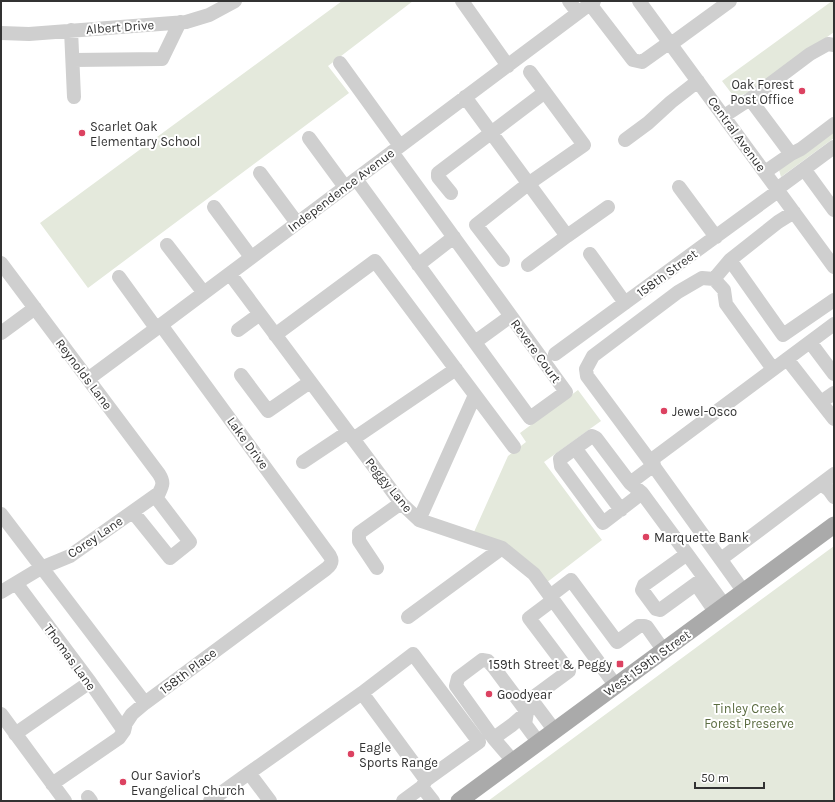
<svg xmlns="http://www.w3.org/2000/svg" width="835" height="802" viewBox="0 0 835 802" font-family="Karla,sans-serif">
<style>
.green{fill:#e4e9dc}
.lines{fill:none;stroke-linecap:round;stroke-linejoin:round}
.minor{stroke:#cfcfcf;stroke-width:14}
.major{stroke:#aaa;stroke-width:17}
.poi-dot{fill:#dc4261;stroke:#fff;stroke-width:1.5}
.labels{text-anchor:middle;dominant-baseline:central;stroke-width:4;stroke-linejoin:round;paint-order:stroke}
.street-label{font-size:13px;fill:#323232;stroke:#fff}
.poi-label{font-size:13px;fill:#323232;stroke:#fff;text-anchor:start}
.park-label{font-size:13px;fill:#5b6c41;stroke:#fff}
</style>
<rect width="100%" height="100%" fill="#fff"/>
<path class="green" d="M342,1H413L328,66L349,93L88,288L40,223Z
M832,1H834V32L756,89L735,98L722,81Z
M834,129V138L781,177L779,170Z
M578,390L601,421L544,462L602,540L546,583L474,532L508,456L526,442L520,433Z
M834,546V801H488Z"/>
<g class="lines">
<path class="minor" d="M462,1L508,66
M569,1L578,13
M639,1L834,267
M590,4L633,60L642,62L670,42
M71,30L74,97
M1,33L29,34L186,22L209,15L235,1
M671,44L730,1
M73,60L162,59L180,22
M340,63L400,146
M465,97L567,236L528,265
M750,99L791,154
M724,116L750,99L810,54L828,44L834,45
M309,138L345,187
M625,140L648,123L671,102L698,81
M804,169L834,210
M765,172L791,154L801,149L834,124
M260,173L297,223
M356,179L530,418L566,392L392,152
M679,187L716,237
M777,189L834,147
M451,193L438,177V173L545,92
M214,207L251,257
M794,212L778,222L730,260L783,335L834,300
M567,236L608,207
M167,245L204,293
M590,254L625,303
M503,260L476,225L528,184L584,145L530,72
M1,263L159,474C164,482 163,485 159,493L70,556L41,568L1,592
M418,265L454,237
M230,274L401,503L419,520L502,548L534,574L616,686
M119,277L156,328
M714,279L730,260
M238,330L260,314
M1,333L35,308
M275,335L375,261L514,447
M475,342L511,316
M810,342L834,374
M555,354L778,191
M787,359L834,419
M241,375L268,411L310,382
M88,379L161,325L594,1
M821,402L834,393
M592,436L596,438L630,483L642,493L603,523L561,466L560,459Z
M353,439L456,369
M575,448L621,510
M650,461L587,376L586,369L593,356L678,292L702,278L714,279L724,290L726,304L773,369
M303,462L348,432
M630,483L654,465
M821,484L829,490L834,497
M642,493L687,554L644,585L642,590L656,609L660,610L704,578
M133,512L170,558L190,542L155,496
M1,514L145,703
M419,520L475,395
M687,554L725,606
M721,559L834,474
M377,568L359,541V533L401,503
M16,583L90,682L124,731
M696,584L716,613
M744,592L650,461L834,324
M550,596L571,580L617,642L639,626H644L647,627L664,651
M553,600L529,618L569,671L531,699L555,731
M408,617L502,548
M362,693L413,654L479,742L426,780
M1,714L65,801
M15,734L90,682
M494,738L512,725L527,712
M513,761L494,739L456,686L458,678L482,660L488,661L495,669L527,712L525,724L539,743
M52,784L119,738L124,731L126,723L132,714L145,703L326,569C331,565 333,561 330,556L161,325
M88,797L91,801
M210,801L249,773
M270,801L249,773L362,693L426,780L422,787L433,801
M403,801L422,787"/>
<path class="major" d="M459,801L834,525"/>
</g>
<g class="poi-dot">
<circle cx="802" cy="91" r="4"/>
<circle cx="82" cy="133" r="4"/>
<circle cx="664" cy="411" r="4"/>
<circle cx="646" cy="537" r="4"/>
<rect x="616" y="660" width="8" height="8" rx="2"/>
<circle cx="489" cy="694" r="4"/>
<circle cx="351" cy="754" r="4"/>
<circle cx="123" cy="782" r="4"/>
</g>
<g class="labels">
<g class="street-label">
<text transform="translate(120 27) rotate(-4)">Albert Drive</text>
<text transform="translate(737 134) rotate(54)">Central Avenue</text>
<text transform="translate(341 190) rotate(-37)">Independence Avenue</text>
<text transform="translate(667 273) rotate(-36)">158th Street</text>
<text transform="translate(536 351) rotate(54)">Revere Court</text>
<text transform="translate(84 374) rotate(53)">Reynolds Lane</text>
<text transform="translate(248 443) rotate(54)">Lake Drive</text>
<text transform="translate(389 485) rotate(51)">Peggy Lane</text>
<text transform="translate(95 537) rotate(-34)">Corey Lane</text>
<text transform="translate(70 657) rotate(54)">Thomas Lane</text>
<text transform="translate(647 663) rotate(-36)">West 159th Street</text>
<text transform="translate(188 671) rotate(-37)">158th Place</text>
</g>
<g class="poi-label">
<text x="794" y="84" text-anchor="end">Oak Forest<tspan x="794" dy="15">Post Office</tspan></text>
<text x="90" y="126">Scarlet Oak<tspan x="90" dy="15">Elementary School</tspan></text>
<text x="672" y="411">Jewel-Osco</text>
<text x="654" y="537">Marquette Bank</text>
<text x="612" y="664" text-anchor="end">159th Street &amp; Peggy</text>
<text x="497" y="694">Goodyear</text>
<text x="359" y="747">Eagle<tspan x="359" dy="15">Sports Range</tspan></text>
<text x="131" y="775">Our Savior's<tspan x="131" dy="15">Evangelical Church</tspan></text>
</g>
<g class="park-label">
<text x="749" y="708">Tinley Creek<tspan x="749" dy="15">Forest Preserve</tspan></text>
</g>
</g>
<rect width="835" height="802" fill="none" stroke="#323232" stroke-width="4"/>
<path d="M695 782v6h69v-6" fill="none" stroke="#323232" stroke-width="2"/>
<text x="701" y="782" font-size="12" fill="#323232" stroke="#ffffff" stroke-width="3" paint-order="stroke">50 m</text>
</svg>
